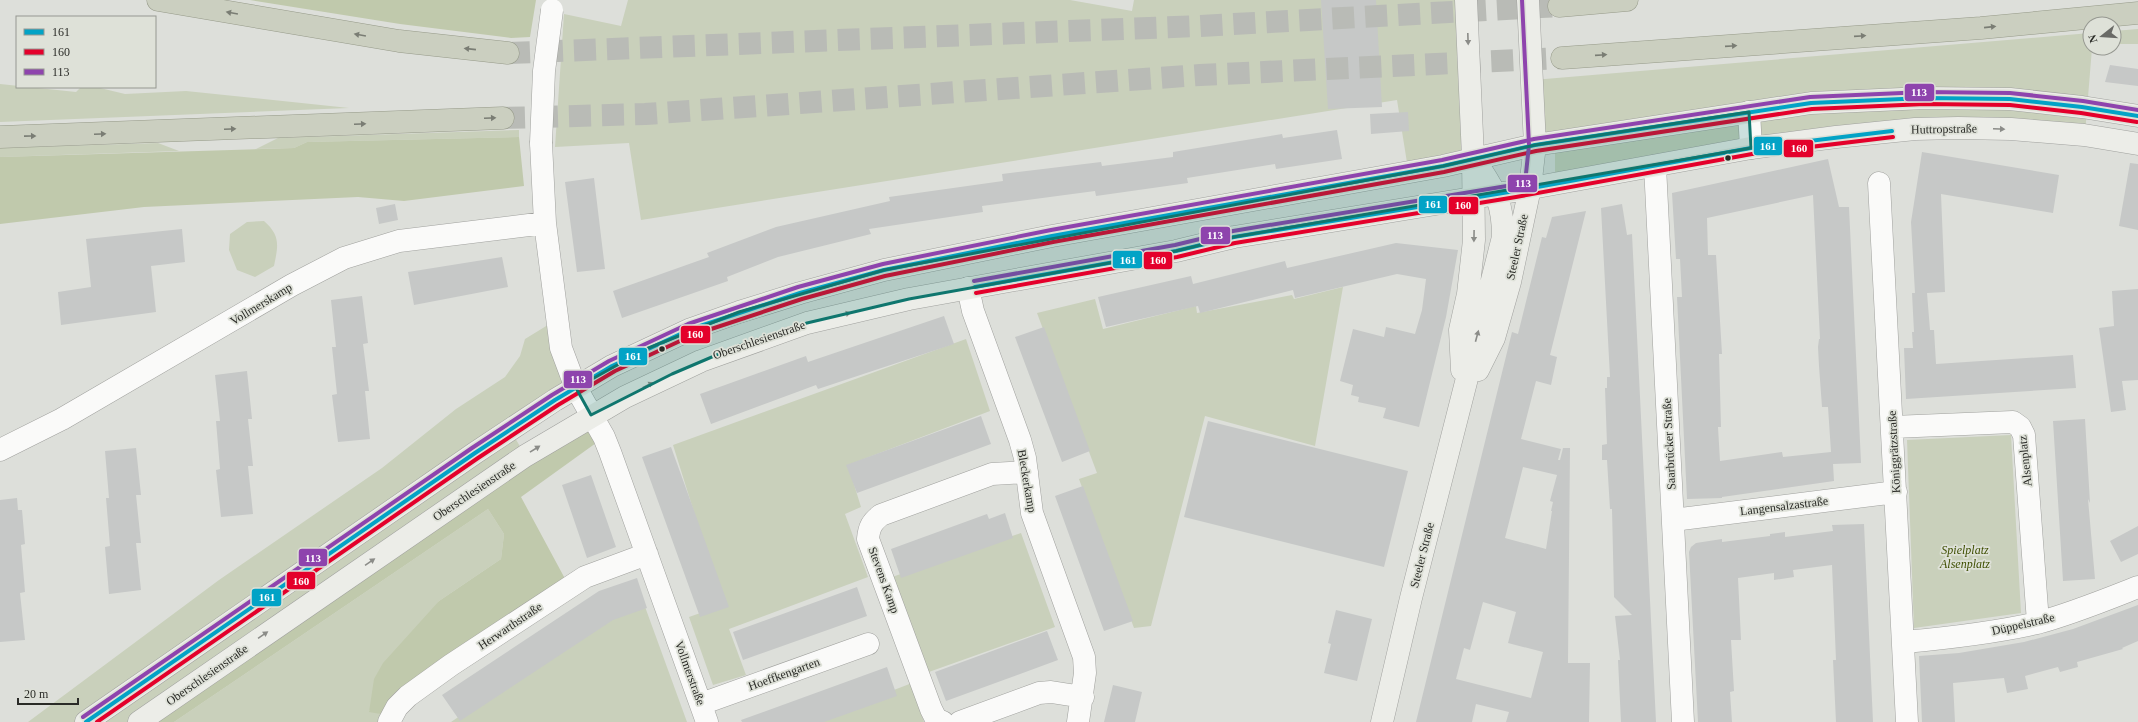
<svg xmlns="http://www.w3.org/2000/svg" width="2138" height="722" viewBox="0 0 2138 722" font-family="Georgia,serif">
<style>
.green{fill:#c9d0bb}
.forest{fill:#c0c9ac}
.building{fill:#c6c8c7;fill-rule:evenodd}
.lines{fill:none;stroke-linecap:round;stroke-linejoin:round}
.motorway-tunnel{stroke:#b9bbb6;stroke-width:22;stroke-dasharray:22 11;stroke-linecap:butt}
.minor-casing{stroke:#a0a19e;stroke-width:23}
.secondary-casing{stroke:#a0a19e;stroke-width:23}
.motorway-casing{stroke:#969a89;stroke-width:23}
.minor{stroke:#fafaf9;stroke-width:22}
.secondary{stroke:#ecede8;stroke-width:22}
.motorway{stroke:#cbcfc0;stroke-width:22}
.minor-bridge-casing{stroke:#a0a19e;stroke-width:23;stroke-linecap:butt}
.minor-bridge{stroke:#fafaf9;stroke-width:22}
.bus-1-casing{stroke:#dee1d8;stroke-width:7}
.bus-2-casing{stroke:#dee1d8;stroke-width:7}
.bus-3-casing{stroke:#dee1d8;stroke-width:7}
.bus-1{stroke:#02a3c6;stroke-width:4}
.bus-2{stroke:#e4002b;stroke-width:4}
.bus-3{stroke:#8e44ad;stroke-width:4}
.oneway{fill:#7a7d74}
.oneway2{fill:#8b8c88}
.marked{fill:#0f766e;fill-opacity:0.2;stroke:#0f766e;stroke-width:3;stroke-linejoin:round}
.bus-dot{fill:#2a2b27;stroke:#dee1d8;stroke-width:1.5}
.labels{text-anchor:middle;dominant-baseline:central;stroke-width:3.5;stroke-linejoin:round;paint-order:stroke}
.street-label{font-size:12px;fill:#2a2b27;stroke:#dee1d8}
.park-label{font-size:12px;font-style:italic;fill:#3e4e00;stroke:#dee1d8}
.line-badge{stroke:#dee1d8;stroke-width:1.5}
.badge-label{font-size:11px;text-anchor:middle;font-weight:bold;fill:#fff}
</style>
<rect width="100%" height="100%" fill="#dddfda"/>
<path class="green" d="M628,0H1070L1132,11L1134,0H1465L1472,156L1408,169L1397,100L641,220L629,143L555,147L564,14L621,26Z
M2138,29V44H2114V31Z
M2090,33V48H2092L2085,134L1959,127L1555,182V141L1536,144L1533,80Z
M0,84L76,92L81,87H96L125,94L186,91L349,108L0,122Z
M519,130V137L307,142L294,148L256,149L278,138Z
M158,143L179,151L0,157V148Z
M264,221C281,236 278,246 274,266L255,277L237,270L229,250L230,234L247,222Z
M1343,287L1315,446L1205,416L1151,626L1134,628L1079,479L1097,473L1037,313L1095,299L1103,329L1196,306L1197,313L1292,295L1294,299Z
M556,320L575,387L85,722H28L219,580L382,468L456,409L505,377L520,356L525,339Z
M966,339L990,411L848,465L861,507L845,514L868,577L729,629L746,675L713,685L689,617L723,605L673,445Z
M511,431L525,455L137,722H88Z
M2011,435L2021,613L1914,628L1907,440Z
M488,509L504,534L501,559L439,601L369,711L392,716L390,722H174Z
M1021,533L1055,627L926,673L892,577Z
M644,604L687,722H451L609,615Z
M912,683L924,722H811Z"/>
<path class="forest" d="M250,0H536L530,37L511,38L400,24Z
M519,137L524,186L404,201L358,197L144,207L0,224V157L294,148L307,142Z
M591,417L603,438L521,497L570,588L392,716L369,712L374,679L383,663L439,601L501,559L504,534L488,509L174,722H142Z"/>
<path class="building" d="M1321,0H1376L1382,107L1328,109Z
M2110,65L2138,69V86L2105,82Z
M1408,112L1409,131L1371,134L1370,114Z
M1337,130L1342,159L1276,169L1275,164L1187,178L1188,183L1096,196L1095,191L982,206L983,212L869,229L871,234L778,257L727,277L728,281L622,318L613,291L709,257L707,253L776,227L890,201L889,197L1003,181L1002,174L1101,162L1102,166L1173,157V152L1282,134L1283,138Z
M1922,152L2059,175L2053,213L1941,194L1945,292L1927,293L1930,330H1934L1936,364L2073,355L2076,388L1906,399L1904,348H1913L1912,332H1914L1912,293H1915L1911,222Z
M1828,159L1839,207H1849L1861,463L1833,464L1834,481L1722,497V498L1687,499L1677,297H1682L1680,259H1676L1672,193ZM1813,195L1820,339H1819L1818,347L1819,366L1822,407H1828L1831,452L1783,457L1782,452L1720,461L1718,427H1721L1719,354H1722L1716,255H1708L1707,218Z
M2130,163L2138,164V230L2119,226Z
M594,178L605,269L577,272L565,182Z
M395,204L398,220L379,224L376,208Z
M1622,204L1627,235L1632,234L1656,722H1621L1618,660H1620L1615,616L1632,615L1614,597L1612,509H1610L1607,460H1602V445L1607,444L1605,388H1607V377H1610L1601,208Z
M1586,211L1550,355L1557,357L1551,385L1536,381L1521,439L1561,449L1558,460H1560L1563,448H1570L1568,663H1590L1589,722H1506L1509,712L1476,704L1472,722H1416L1512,332L1518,334L1542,237L1546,238L1552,217ZM1523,467L1557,475L1550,501L1553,502L1551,511H1552L1546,549L1505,538ZM1483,602L1516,612L1508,643L1543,652L1531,698L1456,679L1464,648L1470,650Z
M182,229L185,262L151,266L156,312L61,325L58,292L91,287L86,239Z
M1396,243L1458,250L1446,317L1419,427L1383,418L1386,408L1358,402L1359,397L1351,395L1353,385L1340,381L1353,329L1384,337L1386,327L1415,334L1422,310L1426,279L1397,274L1295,298L1293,290L1200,313L1198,306L1106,327L1098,297L1191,276L1193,284L1285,261L1287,268Z
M502,257L508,287L414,305L408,272Z
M2138,289V380L2122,381L2126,410L2111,412L2099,328L2114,326L2112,291Z
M362,296L368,343L363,344L369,391H365L370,439L338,442L332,395L337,394L332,347H336L331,300Z
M944,316L954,344L818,389L816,385L711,424L700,394L806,356L808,362Z
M1044,327L1090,451L1062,462L1015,337Z
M247,371L252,419H248L253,466H248L253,514L221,517L216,470L220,469L216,421H220L215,375Z
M981,416L991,444L857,493L846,465Z
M2085,419L2090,503L2088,499L2095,579L2063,581L2053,421Z
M1208,421L1408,471L1384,567L1184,517Z
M671,447L729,607L700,617L642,457Z
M136,448L141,495H136L141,543H136L141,590L109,594L105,547L110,546L106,498H109L105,451Z
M591,475L616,547L587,558L562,485Z
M1083,486L1133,621L1104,631L1055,496Z
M17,498L18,510H22L25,544L21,545L25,592L20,593L25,640L0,642V500Z
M1005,513L1013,538L901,578L891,549L987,514L989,519Z
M1864,524L1873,722H1836L1833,660H1836L1832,565L1793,570L1794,577L1774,580V573L1738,578L1741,640H1731L1734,691L1730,692L1732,722H1698L1689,552L1691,547L1696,543L1722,539V542L1770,536V534L1785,532V537L1833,531L1832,525Z
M2138,526V554L2121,562L2110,541Z
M637,578L647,608L613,620L460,721L442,695L599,591Z
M857,587L867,616L743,660L733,632Z
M2138,605V641L2122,648L2123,649L2077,662L2078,667L2060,672L2058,667L2025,676L2028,689L2007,693L2004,678L1953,683L1955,722H1922L1919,656L1959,653L2024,642L2073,629Z
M1336,610L1372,619L1357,681L1324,673L1331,644L1328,643Z
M1047,631L1058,660L946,701L935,672Z
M887,667L897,696L824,722H742L741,720Z
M1113,685L1142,692L1135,722H1104Z"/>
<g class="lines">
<path class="motorway-tunnel" d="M508,53L1199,26L1559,6
M503,118L645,114L1200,75L1562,58"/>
<g class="minor-casing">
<path id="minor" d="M1749,112L1751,148
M541,143L545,223L561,348L576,388L604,437L610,452L707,722
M1655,166L1683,722
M1879,183L1907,722
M968,288L973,311L1020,440L1025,458L1032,513L1084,657L1085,673L1078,722
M1893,427L2013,422L2020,427L2024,435L2038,622
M0,450L62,419L292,285L344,258L399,241L545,223
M1673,520L1896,492
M1904,642C1948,638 1993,633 2037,623C2071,614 2105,600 2138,587
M701,704L868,644
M389,722L397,707L408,696L451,665L585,577L647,554
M943,722L936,719L931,709L868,539C869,527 872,522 881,515L992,474L1027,472
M960,722L1039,693L1051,692L1083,697"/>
</g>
<g class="secondary-casing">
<path id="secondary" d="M1462,370L1460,330L1468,294L1474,240L1473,157L1466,0
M1478,370L1494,338L1510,282L1530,188L1535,145L1528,0
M86,722L475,453L555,400L612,366L691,329L739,312L800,293L884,270L1052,236L1443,166L1535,145L1811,103L1925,98L2010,99L2082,107L2138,116
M139,722L525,456L625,397L701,361L807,323L909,299L1176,251L1234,237L1515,191L1751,148L1836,137L1915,129L1958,128L2011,129L2084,135L2138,144
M1382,722L1411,598L1503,237C1503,198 1493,189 1473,157"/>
</g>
<g class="motorway-casing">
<path id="motorway" d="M158,0L399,41L508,53
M1559,6L1627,0
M1562,58L1981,28L2138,13
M0,137L503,118"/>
</g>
<use href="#minor" class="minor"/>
<use href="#secondary" class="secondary"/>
<use href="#motorway" class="motorway"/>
<g class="minor-bridge-casing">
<path id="minor-bridge" d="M541,143L544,71L552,10"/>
</g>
<use href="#minor-bridge" class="minor-bridge"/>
<g class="bus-1-casing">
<path id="bus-1" d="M975,287L1176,251L1234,237L1515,191L1751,148L1892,131
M86,722L475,453L555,400L612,366L691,329L800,293L884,270L1052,236L1443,166L1535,145L1811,103L1925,98L2010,99L2082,107L2138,116"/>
</g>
<g class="bus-2-casing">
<path id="bus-2" d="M976,293L1177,257L1235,243L1516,197L1752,154L1893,137
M97,722L478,458L558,405L615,371L693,335L802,299L885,276L1053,242L1444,172L1536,151L1812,109L1925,104L2010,105L2081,113L2137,122"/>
</g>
<g class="bus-3-casing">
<path id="bus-3" d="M974,281L1175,245L1233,231L1525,183L1529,145L1522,0
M83,717L472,448L552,395L609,361L688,324L798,287L883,264L1051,230L1442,160L1534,139L1810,97L1925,92L2010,93L2083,101L2138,110"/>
</g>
<use href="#bus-1" class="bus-1"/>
<use href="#bus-2" class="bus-2"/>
<use href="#bus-3" class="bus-3"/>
</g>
<defs><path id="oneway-solid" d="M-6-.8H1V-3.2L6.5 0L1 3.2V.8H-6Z"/></defs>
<g class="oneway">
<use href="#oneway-solid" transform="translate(232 13) rotate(-170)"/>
<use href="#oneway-solid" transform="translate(1990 27) rotate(-6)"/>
<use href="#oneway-solid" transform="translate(360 35) rotate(-170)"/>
<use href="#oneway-solid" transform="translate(1860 36) rotate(-4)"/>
<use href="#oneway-solid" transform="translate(1731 46) rotate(-4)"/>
<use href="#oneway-solid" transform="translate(470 49) rotate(-174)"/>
<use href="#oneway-solid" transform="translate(1601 55) rotate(-4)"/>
<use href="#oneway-solid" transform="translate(490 118) rotate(-2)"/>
<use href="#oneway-solid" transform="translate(360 124) rotate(-2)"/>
<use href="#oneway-solid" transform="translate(230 129) rotate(-2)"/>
<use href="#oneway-solid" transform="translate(100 134) rotate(-2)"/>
<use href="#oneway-solid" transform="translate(30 136) rotate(-1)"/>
</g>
<g class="oneway2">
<use href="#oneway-solid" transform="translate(1468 39) rotate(88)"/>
<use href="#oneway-solid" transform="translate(1999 129) rotate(2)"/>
<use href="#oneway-solid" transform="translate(1474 236) rotate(91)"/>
<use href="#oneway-solid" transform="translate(845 314) rotate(-13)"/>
<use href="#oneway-solid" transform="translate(1477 336) rotate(-75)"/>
<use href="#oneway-solid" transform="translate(648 385) rotate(-26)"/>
<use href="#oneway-solid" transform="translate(535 449) rotate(-32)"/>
<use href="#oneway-solid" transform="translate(370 562) rotate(-34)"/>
<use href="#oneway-solid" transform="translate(263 635) rotate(-34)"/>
</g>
<path class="marked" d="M1749,112L1751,148L1234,237L1176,251L909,299L807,323L740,345L672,374L591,415L576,388L646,349L739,312L884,270L1443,166L1535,145Z"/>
<g class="bus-dot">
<circle cx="1728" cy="158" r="3.5"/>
<circle cx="662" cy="349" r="3.5"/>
</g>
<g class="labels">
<g class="street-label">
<text transform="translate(1944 129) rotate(-1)">Huttropstraße</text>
<text transform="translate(1517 247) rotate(-78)">Steeler Straße</text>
<text transform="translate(261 304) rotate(-31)">Vollmerskamp</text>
<text transform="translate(759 340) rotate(-19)">Oberschlesienstraße</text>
<text transform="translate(1669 444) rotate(-93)">Saarbrücker Straße</text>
<text transform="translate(1894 452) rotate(-93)">Königgrätzstraße</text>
<text transform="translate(2025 461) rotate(-96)">Alsenplatz</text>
<text transform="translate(1027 481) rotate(80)">Bleckerkamp</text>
<text transform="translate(474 491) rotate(-34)">Oberschlesienstraße</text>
<text transform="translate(1784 506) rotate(-7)">Langensalzastraße</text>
<text transform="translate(1422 555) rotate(-76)">Steeler Straße</text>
<text transform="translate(884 580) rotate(70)">Stevens Kamp</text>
<text transform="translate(2023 624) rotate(-13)">Düppelstraße</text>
<text transform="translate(510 626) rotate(-34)">Herwarthstraße</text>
<text transform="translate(690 673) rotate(70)">Vollmerstraße</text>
<text transform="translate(784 674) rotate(-20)">Hoeffkengarten</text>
<text transform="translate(207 675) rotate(-35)">Oberschlesienstraße</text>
</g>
<g class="park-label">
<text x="1965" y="550">Spielplatz<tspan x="1965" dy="14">Alsenplatz</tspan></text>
</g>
</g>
<g class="line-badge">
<rect x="1904" y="83" width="31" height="19" rx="4" fill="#8e44ad"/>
<rect x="1753" y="136" width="30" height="20" rx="4" fill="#02a3c6"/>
<rect x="1783" y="139" width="31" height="19" rx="4" fill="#e4002b"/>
<rect x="1507" y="174" width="31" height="19" rx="4" fill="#8e44ad"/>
<rect x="1418" y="195" width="30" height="19" rx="4" fill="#02a3c6"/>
<rect x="1448" y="196" width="31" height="19" rx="4" fill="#e4002b"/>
<rect x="1200" y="226" width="31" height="19" rx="4" fill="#8e44ad"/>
<rect x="1112" y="250" width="31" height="19" rx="4" fill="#02a3c6"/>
<rect x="1143" y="251" width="30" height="19" rx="4" fill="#e4002b"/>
<rect x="680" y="325" width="31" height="19" rx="4" fill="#e4002b"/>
<rect x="618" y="347" width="30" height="19" rx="4" fill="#02a3c6"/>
<rect x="563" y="370" width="30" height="19" rx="4" fill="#8e44ad"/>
<rect x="298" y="548" width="30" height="19" rx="4" fill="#8e44ad"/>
<rect x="286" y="571" width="30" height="19" rx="4" fill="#e4002b"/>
<rect x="251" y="588" width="31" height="19" rx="4" fill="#02a3c6"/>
</g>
<g class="badge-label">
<text x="1919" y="96">113</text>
<text x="1768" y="150">161</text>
<text x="1799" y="152">160</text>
<text x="1523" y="187">113</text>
<text x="1433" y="208">161</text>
<text x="1463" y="209">160</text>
<text x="1215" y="239">113</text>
<text x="1128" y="264">161</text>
<text x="1158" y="264">160</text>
<text x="695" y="338">160</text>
<text x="633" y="360">161</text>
<text x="578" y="383">113</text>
<text x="313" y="562">113</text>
<text x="301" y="585">160</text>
<text x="267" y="601">161</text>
</g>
<rect x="16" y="16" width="140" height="72" fill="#dee1d8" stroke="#969891"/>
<rect x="24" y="29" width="20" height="6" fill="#02a3c6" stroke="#969891"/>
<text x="52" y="36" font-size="12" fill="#2a2b27">161</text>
<rect x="24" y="49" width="20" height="6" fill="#e4002b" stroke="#969891"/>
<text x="52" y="56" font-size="12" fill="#2a2b27">160</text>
<rect x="24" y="69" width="20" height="6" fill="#8e44ad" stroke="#969891"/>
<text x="52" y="76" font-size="12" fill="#2a2b27">113</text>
<g transform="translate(2102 36) rotate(253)"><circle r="19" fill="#dee1d8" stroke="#969891"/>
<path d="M0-3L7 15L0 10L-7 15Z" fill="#696a66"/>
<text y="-6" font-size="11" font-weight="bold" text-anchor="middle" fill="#2a2b27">N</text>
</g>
<path d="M18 698v6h60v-6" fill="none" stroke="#2a2b27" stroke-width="2"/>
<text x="24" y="698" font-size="12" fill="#2a2b27" stroke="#dee1d8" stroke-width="3" paint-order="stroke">20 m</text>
</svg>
